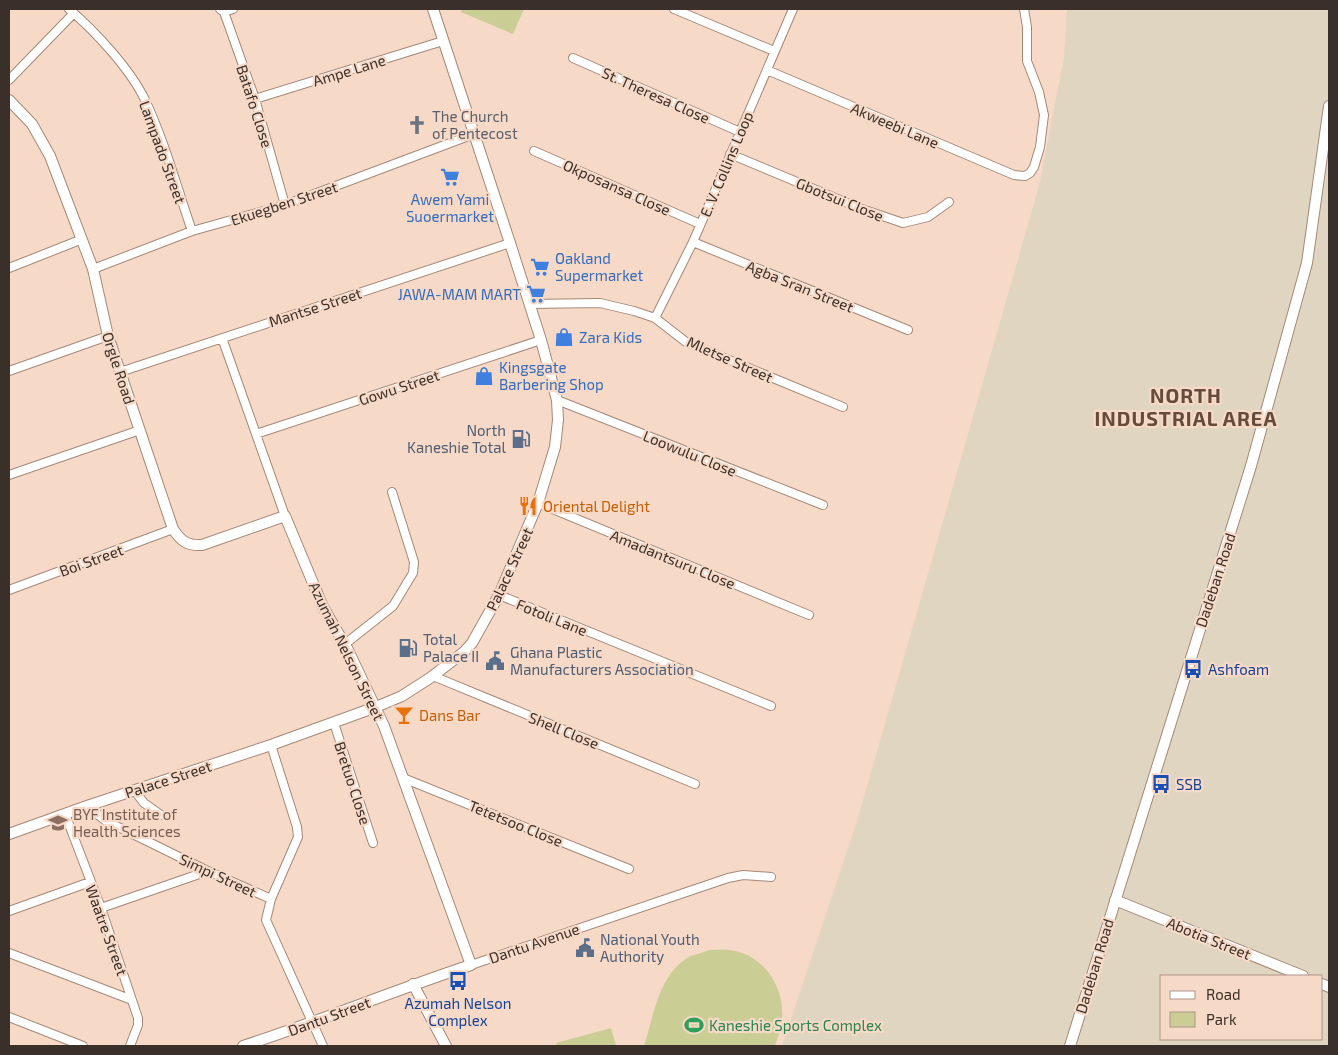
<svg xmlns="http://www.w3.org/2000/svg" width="1338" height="1055" viewBox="0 0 1338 1055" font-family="'Exo 2',sans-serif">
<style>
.industrial{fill:#dfd5c0;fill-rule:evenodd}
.green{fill:#cace95}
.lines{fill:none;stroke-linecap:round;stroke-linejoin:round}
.minor-casing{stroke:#a48877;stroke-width:10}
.tertiary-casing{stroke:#a48877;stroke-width:12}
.minor{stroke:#fff;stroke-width:8}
.tertiary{stroke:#fff;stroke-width:10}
.labels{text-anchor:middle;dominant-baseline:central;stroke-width:4.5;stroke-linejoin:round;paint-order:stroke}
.street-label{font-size:15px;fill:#3b3029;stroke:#f7d9c7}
.worship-label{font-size:15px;fill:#5b616d;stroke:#f7d9c7;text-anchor:start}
.shop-label{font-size:15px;fill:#366cbe;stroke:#f7d9c7;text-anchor:start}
.service-label{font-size:15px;fill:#4e5e75;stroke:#f7d9c7;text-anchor:start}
.food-label{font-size:15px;fill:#c56008;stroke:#f7d9c7;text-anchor:start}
.transit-label{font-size:15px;fill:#164399;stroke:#f7d9c7;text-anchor:start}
.education-label{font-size:15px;fill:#785e54;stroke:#f7d9c7;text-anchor:start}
.leisure-label{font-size:15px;fill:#27864d;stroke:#f7d9c7;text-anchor:start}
.district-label{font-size:20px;font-weight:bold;letter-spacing:1px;fill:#644b3c;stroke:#f7d9c7}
</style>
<rect width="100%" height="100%" fill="#f7d9c7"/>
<path class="industrial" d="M1067,9H1329V1046H782L857,821L1039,186L1064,58ZM1162,976H1322V1039H1162Z"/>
<path class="green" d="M462,9H524L513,34L461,12Z
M710,950C716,950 723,949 729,950C764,954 785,987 782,1020C782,1029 777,1038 775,1046H644C654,1015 659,972 691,956C697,954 704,952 710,950Z
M611,1028L616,1046H557L556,1043Z"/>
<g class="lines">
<g class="minor-casing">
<path id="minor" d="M69,9C95,31 131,70 145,100C165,142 177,188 192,231
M220,9L224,12L255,99L285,205
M674,9L774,51
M224,12L233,9
M573,58L740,132
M767,70L1014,175L1025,176L1030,173L1034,167L1040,147L1044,115L1039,92L1027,61V27L1024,9
M9,80L74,13
M255,99L443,41
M534,151L700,224
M730,154L862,209L903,223L928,217L949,202
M693,242L908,330
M9,268L80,240
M93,269L192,231L285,205L474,134
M529,304L600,303L634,311L655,318L686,342L843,407
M655,318L693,242L793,9
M222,338L285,516
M9,371L108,336
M120,372L510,243
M557,400L823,505
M256,434L541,340
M9,475L140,430
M538,503L809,615
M9,590L173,529
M499,595L771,706
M345,644L393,606L413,573L414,562L392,492
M433,676L695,784
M334,723L373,843
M271,745L297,827L298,837L271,899L266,920L323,1046
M403,778L629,869
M134,790L144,803L161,815
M87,806L106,821L208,871L271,899
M65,814L101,908L138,1018V1025L130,1046
M101,908L208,871
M9,911L90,882
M9,953L132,1000
M471,965L728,878L743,875L771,877
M9,1017L83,1046"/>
</g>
<g class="tertiary-casing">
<path id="tertiary" d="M9,100L32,124L50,156L93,269L108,336L173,529C181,541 187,546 202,545L285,516L323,607L348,650L384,726L471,965C395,990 320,1021 243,1046
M9,834L87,806L271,745L376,707L402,696L430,678L464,652L472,643L499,595L538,503L555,447L558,420L557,400L541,340L510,243L433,9
M1115,900L1303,976
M413,984L446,1046
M1322,984L1329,987
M1070,1046L1251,466L1307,263L1329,106"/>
</g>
<use href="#minor" class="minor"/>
<use href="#tertiary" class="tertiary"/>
</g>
<defs>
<g id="church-bare" transform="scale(1.5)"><path d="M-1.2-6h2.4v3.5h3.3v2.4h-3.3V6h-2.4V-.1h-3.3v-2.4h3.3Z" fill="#6b7280" stroke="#f7d9c7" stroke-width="2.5" paint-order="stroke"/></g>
<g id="supermarket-bare" transform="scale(1.5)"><path d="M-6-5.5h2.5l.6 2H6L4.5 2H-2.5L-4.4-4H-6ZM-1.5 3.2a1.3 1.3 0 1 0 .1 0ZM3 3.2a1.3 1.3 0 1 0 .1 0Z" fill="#3f7fe0" stroke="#f7d9c7" stroke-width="2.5" paint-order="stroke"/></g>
<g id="shop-bare" transform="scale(1.5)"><path d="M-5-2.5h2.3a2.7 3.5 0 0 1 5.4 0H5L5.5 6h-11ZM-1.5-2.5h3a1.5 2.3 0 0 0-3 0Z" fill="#3f7fe0" stroke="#f7d9c7" stroke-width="2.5" paint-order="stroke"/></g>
<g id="fuel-bare" transform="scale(1.5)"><path d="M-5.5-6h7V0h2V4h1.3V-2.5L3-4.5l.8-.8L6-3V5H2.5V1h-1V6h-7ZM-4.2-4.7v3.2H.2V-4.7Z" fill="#5c6f8a" stroke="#f7d9c7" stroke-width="2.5" paint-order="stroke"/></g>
<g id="restaurant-bare" transform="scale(1.5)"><path d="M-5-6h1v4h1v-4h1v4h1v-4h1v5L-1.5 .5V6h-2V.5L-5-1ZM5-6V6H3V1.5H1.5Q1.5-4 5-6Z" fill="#e8710a" stroke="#f7d9c7" stroke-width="2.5" paint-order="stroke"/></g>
<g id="civic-bare" transform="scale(1.5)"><path d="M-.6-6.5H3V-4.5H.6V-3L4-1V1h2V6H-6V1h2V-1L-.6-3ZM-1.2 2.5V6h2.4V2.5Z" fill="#5c6f8a" stroke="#f7d9c7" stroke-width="2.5" paint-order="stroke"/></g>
<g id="bus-bare" transform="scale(1.5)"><path d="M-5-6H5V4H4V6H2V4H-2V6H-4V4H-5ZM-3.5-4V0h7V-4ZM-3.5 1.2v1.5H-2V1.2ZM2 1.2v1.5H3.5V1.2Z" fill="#1a4fb4" stroke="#f7d9c7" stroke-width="2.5" paint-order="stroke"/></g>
<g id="bar-bare" transform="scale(1.5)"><path d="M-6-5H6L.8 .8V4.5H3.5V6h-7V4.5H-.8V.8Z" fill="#e8710a" stroke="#f7d9c7" stroke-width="2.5" paint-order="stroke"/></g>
<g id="school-bare" transform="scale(1.5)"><path d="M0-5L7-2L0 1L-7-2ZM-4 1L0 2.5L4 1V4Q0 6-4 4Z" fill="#8d6e63" stroke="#f7d9c7" stroke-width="2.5" paint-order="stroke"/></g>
<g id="stadium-bare" transform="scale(1.5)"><path d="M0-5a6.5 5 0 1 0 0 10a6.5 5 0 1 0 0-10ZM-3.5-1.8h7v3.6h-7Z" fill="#2e9e5b" stroke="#f7d9c7" stroke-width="2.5" paint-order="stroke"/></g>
</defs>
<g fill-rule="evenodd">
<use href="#church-bare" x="417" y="125"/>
<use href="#supermarket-bare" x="450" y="177"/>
<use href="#supermarket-bare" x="540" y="267"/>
<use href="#supermarket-bare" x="536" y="294"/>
<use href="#shop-bare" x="564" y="337"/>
<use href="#shop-bare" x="484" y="376"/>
<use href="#fuel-bare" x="521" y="439"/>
<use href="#restaurant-bare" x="528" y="506"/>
<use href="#fuel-bare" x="408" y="648"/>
<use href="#civic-bare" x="495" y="661"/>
<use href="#bus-bare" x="1193" y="669"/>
<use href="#bar-bare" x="404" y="715"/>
<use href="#bus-bare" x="1161" y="784"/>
<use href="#school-bare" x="58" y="823"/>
<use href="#civic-bare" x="585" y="948"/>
<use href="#bus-bare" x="458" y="981"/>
<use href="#stadium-bare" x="694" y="1025"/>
</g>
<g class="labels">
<g class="street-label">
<text transform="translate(349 70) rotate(-17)">Ampe Lane</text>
<text transform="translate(656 95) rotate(24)">St. Theresa Close</text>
<text transform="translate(255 106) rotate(72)">Batafo Close</text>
<text transform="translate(895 125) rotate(23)">Akweebi Lane</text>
<text transform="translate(163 152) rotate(70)">Lampado Street</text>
<text transform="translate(726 164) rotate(-67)">E. V. Collins Loop</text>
<text transform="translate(617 187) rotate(24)">Okposansa Close</text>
<text transform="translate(840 199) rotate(22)">Gbotsui Close</text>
<text transform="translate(284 203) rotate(-18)">Ekuegben Street</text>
<text transform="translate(800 286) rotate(22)">Agba Sran Street</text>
<text transform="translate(315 307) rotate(-18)">Mantse Street</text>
<text transform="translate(730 359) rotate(24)">Mletse Street</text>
<text transform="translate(119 368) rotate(72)">Orgle Road</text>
<text transform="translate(399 387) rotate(-18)">Gowu Street</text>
<text transform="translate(690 453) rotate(22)">Loowulu Close</text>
<text transform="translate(673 559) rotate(22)">Amadantsuru Close</text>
<text transform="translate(91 560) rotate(-20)">Boi Street</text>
<text transform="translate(509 569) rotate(-65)">Palace Street</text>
<text transform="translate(1215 580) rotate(-72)">Dadeban Road</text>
<text transform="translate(552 617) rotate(22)">Fotoli Lane</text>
<text transform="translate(347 651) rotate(64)">Azumah Nelson Street</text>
<text transform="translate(564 730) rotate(22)">Shell Close</text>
<text transform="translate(168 779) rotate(-18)">Palace Street</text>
<text transform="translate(353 783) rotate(72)">Bretuo Close</text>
<text transform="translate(516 823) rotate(22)">Tetetsoo Close</text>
<text transform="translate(218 875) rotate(25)">Simpi Street</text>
<text transform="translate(107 930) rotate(70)">Waatre Street</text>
<text transform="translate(1209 938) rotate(22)">Abotia Street</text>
<text transform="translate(534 943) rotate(-19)">Dantu Avenue</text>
<text transform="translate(1094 966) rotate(-73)">Dadeban Road</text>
<text transform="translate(329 1016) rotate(-20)">Dantu Street</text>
</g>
<g class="worship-label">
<text x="432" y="116">The Church<tspan x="432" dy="17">of Pentecost</tspan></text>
</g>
<g class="shop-label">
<text x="450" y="199" text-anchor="middle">Awem Yami<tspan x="450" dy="17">Suoermarket</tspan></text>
<text x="555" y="258">Oakland<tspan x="555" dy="17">Supermarket</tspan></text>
<text x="521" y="294" text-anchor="end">JAWA-MAM MART</text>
<text x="579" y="337">Zara Kids</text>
<text x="499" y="367">Kingsgate<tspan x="499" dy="17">Barbering Shop</tspan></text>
</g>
<g class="service-label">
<text x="506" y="430" text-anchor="end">North<tspan x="506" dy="17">Kaneshie Total</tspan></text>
<text x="423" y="639">Total<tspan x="423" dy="17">Palace II</tspan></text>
<text x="510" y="652">Ghana Plastic<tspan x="510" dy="17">Manufacturers Association</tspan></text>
<text x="600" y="939">National Youth<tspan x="600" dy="17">Authority</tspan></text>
</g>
<g class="food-label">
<text x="543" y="506">Oriental Delight</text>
<text x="419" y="715">Dans Bar</text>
</g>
<g class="transit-label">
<text x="1208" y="669">Ashfoam</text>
<text x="1176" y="784">SSB</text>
<text x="458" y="1003" text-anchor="middle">Azumah Nelson<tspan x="458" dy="17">Complex</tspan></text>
</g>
<g class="education-label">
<text x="73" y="814">BYF Institute of<tspan x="73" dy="17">Health Sciences</tspan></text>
</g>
<g class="leisure-label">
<text x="709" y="1025">Kaneshie Sports Complex</text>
</g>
<g class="district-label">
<text x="1186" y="395">NORTH<tspan x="1186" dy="23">INDUSTRIAL AREA</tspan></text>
</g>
</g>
<rect width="1338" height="1055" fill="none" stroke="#3b3029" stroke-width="20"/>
<rect x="1160" y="975" width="162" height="65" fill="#f7d9c7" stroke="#ac9588"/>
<rect x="1170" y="991" width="25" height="8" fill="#ffffff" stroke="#ac9588"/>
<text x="1206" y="1000" font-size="15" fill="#3b3029">Road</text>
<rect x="1170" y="1012" width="25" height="15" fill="#cace95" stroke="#ac9588"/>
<text x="1206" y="1025" font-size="15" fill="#3b3029">Park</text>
</svg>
